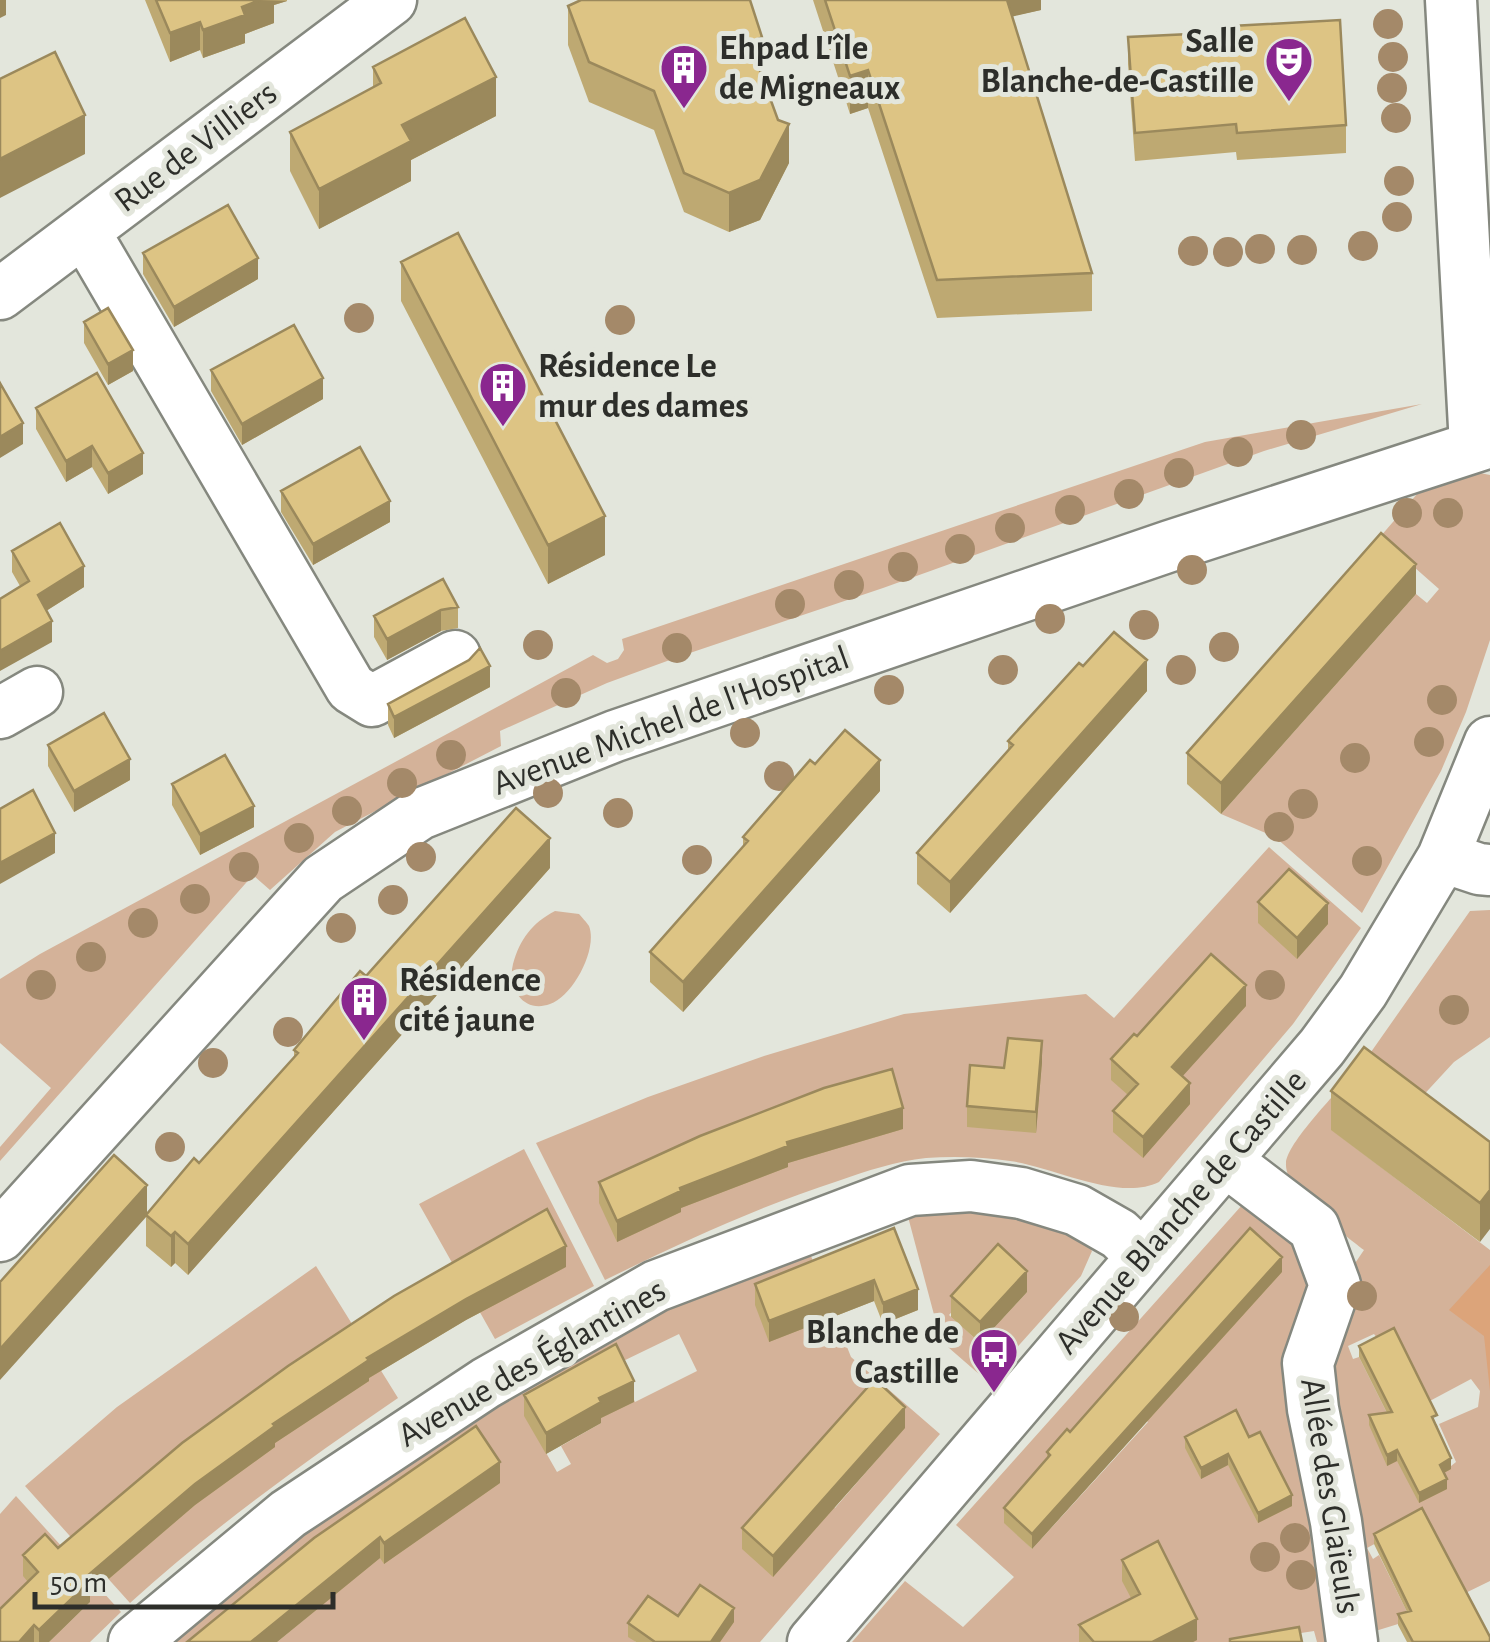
<svg xmlns="http://www.w3.org/2000/svg" width="1490" height="1642" viewBox="0 0 1490 1642" font-family="'Alegreya Sans',sans-serif">
<style>
.green{fill:#d4b299;fill-rule:evenodd}
.forest{fill:#dca47a}
.lines{fill:none;stroke-linecap:round;stroke-linejoin:round}
.minor-casing{stroke:#85887f;stroke-width:55}
.minor{stroke:#fff;stroke-width:50}
.tree{fill:#a48969}
.wall{fill:#bea972}
.shaded-wall{fill:#9b895c}
.building{fill:#ddc484;stroke:#9b895c;stroke-width:2.5}
.labels{text-anchor:middle;dominant-baseline:central;stroke-width:10;stroke-linejoin:round;paint-order:stroke}
.poi-label{font-size:35px;font-weight:bold;fill:#2d2e2a;stroke:#e3e6dc;text-anchor:start}
.street-label{font-size:35px;fill:#2d2e2a;stroke:#e3e6dc}
</style>
<rect width="100%" height="100%" fill="#e3e6dc"/>
<path class="green" d="M1422,404L1264,451L883,588L678,657L607,683L500,731L501,746L335,832L270,890L253,875L0,1161V1147L51,1088L0,1043V979L40,954L593,655L607,663L618,659L624,650L622,639L1205,442Z
M1475,472L1490,475V640L1466,712L1441,771L1362,913L1275,837L1221,814L1416,594L1427,603L1439,589L1380,537L1424,486Z
M1269,847L1361,928L1293,1024L1159,1182C1119,1202 1054,1167 1010,1161C983,1157 954,1156 926,1158C896,1161 867,1171 838,1181C757,1207 681,1243 605,1280L536,1143L648,1097L764,1056L904,1014L1086,994L1114,1018Z
M1490,910V1037L1454,1062L1418,1101L1364,1062L1470,911Z
M555,911L579,914C580,915 588,924 589,926C598,949 573,996 550,1004C523,1014 507,987 513,964C520,939 532,923 555,911Z
M1351,1075L1332,1130L1490,1250V1581L1447,1602L1393,1534L1367,1548L1373,1559L1379,1555L1411,1620L1369,1633L1324,1393L1347,1275L1364,1250C1343,1233 1284,1192 1286,1163C1287,1143 1337,1093 1351,1075ZM1374,1334L1426,1403L1471,1379L1480,1391L1478,1407L1439,1424L1456,1462L1440,1475L1402,1458L1387,1465L1391,1421L1359,1357L1353,1359L1348,1346Z
M524,1149L594,1286L495,1339L419,1204Z
M1248,1203L1309,1257L1317,1535L1311,1543L1315,1568H1318L1342,1642H1317L1314,1631L1301,1633V1637L1273,1642H1180L1140,1615L1087,1642H852L905,1581L963,1627L1014,1577L956,1525L1243,1204ZM1117,1395L1148,1422L1032,1549L1005,1523Z
M981,1208C1013,1215 1077,1220 1092,1251L1081,1276L987,1381L941,1341L907,1213ZM996,1264L1027,1292L980,1343L949,1315Z
M807,1246L851,1357L940,1434L760,1642H720L678,1630L629,1636L636,1642H277L339,1591L212,1642H166L314,1518L621,1329ZM679,1334L697,1371L635,1402L617,1364ZM525,1416L601,1423L561,1446L571,1464L557,1472ZM905,1427L835,1508L803,1480Z
M316,1266L398,1398C304,1462 214,1527 130,1603L25,1486L117,1407Z
M16,1496L121,1612L90,1642H49L90,1602L38,1593L0,1642V1514Z"/>
<path class="forest" d="M1490,1265V1391L1484,1336L1449,1310Z"/>
<g class="lines">
<g class="minor-casing">
<path id="minor" d="M1451,0L1475,446
M84,231L351,688L372,701L455,656
M0,294L391,0
M0,713L37,692
M1443,857L1479,869L1490,870
M1226,1161L1314,1228L1335,1285L1308,1363L1313,1409L1336,1522L1352,1642
M0,1236L323,879L420,814L615,736L1170,546L1490,442
M134,1642L288,1514L486,1383L656,1286L910,1190L971,1186L1021,1193L1077,1210L1119,1234L1142,1256
M813,1642L1322,1047L1363,991L1443,857L1490,742"/>
</g>
<use href="#minor" class="minor"/>
</g>
<g class="tree">
<circle cx="1388" cy="24" r="15"/>
<circle cx="1393" cy="57" r="15"/>
<circle cx="1392" cy="88" r="15"/>
<circle cx="1396" cy="118" r="15"/>
<circle cx="1399" cy="181" r="15"/>
<circle cx="1397" cy="217" r="15"/>
<circle cx="1363" cy="246" r="15"/>
<circle cx="1260" cy="249" r="15"/>
<circle cx="1302" cy="250" r="15"/>
<circle cx="1193" cy="251" r="15"/>
<circle cx="1228" cy="252" r="15"/>
<circle cx="359" cy="318" r="15"/>
<circle cx="620" cy="320" r="15"/>
<circle cx="1301" cy="435" r="15"/>
<circle cx="1238" cy="452" r="15"/>
<circle cx="1179" cy="473" r="15"/>
<circle cx="1129" cy="494" r="15"/>
<circle cx="1070" cy="510" r="15"/>
<circle cx="1407" cy="513" r="15"/>
<circle cx="1448" cy="513" r="15"/>
<circle cx="1010" cy="528" r="15"/>
<circle cx="960" cy="549" r="15"/>
<circle cx="903" cy="567" r="15"/>
<circle cx="1192" cy="570" r="15"/>
<circle cx="849" cy="585" r="15"/>
<circle cx="790" cy="604" r="15"/>
<circle cx="1050" cy="619" r="15"/>
<circle cx="1144" cy="625" r="15"/>
<circle cx="538" cy="645" r="15"/>
<circle cx="1224" cy="647" r="15"/>
<circle cx="677" cy="648" r="15"/>
<circle cx="1003" cy="670" r="15"/>
<circle cx="1181" cy="670" r="15"/>
<circle cx="889" cy="690" r="15"/>
<circle cx="566" cy="693" r="15"/>
<circle cx="1442" cy="700" r="15"/>
<circle cx="745" cy="733" r="15"/>
<circle cx="1429" cy="742" r="15"/>
<circle cx="451" cy="755" r="15"/>
<circle cx="1355" cy="758" r="15"/>
<circle cx="779" cy="776" r="15"/>
<circle cx="402" cy="783" r="15"/>
<circle cx="548" cy="793" r="15"/>
<circle cx="1303" cy="804" r="15"/>
<circle cx="347" cy="811" r="15"/>
<circle cx="618" cy="813" r="15"/>
<circle cx="1279" cy="827" r="15"/>
<circle cx="299" cy="838" r="15"/>
<circle cx="421" cy="857" r="15"/>
<circle cx="697" cy="860" r="15"/>
<circle cx="1367" cy="861" r="15"/>
<circle cx="244" cy="867" r="15"/>
<circle cx="195" cy="899" r="15"/>
<circle cx="393" cy="900" r="15"/>
<circle cx="143" cy="923" r="15"/>
<circle cx="341" cy="928" r="15"/>
<circle cx="91" cy="957" r="15"/>
<circle cx="41" cy="985" r="15"/>
<circle cx="1270" cy="985" r="15"/>
<circle cx="1454" cy="1010" r="15"/>
<circle cx="288" cy="1032" r="15"/>
<circle cx="213" cy="1063" r="15"/>
<circle cx="170" cy="1147" r="15"/>
<circle cx="1362" cy="1296" r="15"/>
<circle cx="1124" cy="1317" r="15"/>
<circle cx="1295" cy="1538" r="15"/>
<circle cx="1265" cy="1557" r="15"/>
<circle cx="1301" cy="1575" r="15"/>
</g>
<path class="wall" d="M145,0H287V1L274,5V23L245,34V43L203,58L200,50L170,62Z
M813,0H1041V10L1012,16L1092,273V311L937,318L868,108L850,114Z
M568,6L762,76L789,163L760,220L729,232L684,212L654,130L589,102L568,45Z
M1128,37L1346,125V153L1237,160L1236,152L1135,161L1128,64Z
M373,67L496,116L411,160V181L319,229L290,171V132L373,88Z
M143,253L258,279L174,327L143,274Z
M401,262L605,555L548,584L401,301Z
M84,322L133,371L108,385L84,343Z
M211,370L323,399L242,445L211,391Z
M36,408L143,474L108,494L92,467L66,482L36,429Z
M281,491L390,522L313,565L281,512Z
M12,551L84,587L46,611L52,642L12,572Z
M1416,594L1221,814L1187,784V753Z
M458,607V628L441,631L387,660L374,637V616Z
M469,660L490,687L394,738L388,725V704Z
M1083,666L1147,691L950,913L917,884V853L1008,750V741Z
M48,745L130,780L74,812L48,766Z
M172,784L254,827L200,855L172,805Z
M880,791L683,1012L650,982V952L743,846V837Z
M550,868L188,1275L175,1263L171,1267L146,1246V1218L147,1213L199,1163L294,1057V1050L366,976Z
M1258,902L1328,924L1297,959L1258,923Z
M1246,1006L1182,1076L1190,1104L1143,1158L1113,1132V1111L1128,1095L1111,1080V1059L1137,1036Z
M1042,1062L1036,1133L967,1127V1106L1004,1068Z
M1331,1091L1490,1142L1480,1242L1331,1130Z
M903,1129L788,1163V1167L681,1208V1212L617,1242L599,1203V1182Z
M894,1228L918,1310L883,1324L874,1301L769,1342L755,1305V1284Z
M566,1267L466,1320L369,1378V1381L275,1443V1447L195,1505L90,1595V1602L49,1642H0L28,1582L23,1576V1555L58,1548L182,1443Z
M1282,1272L1032,1549L1004,1523V1508L1047,1459V1452L1070,1432Z
M1027,1292L980,1343L951,1317V1296Z
M1359,1346L1437,1425L1451,1469L1444,1473L1447,1489L1419,1503L1397,1461L1387,1466L1369,1425V1415L1387,1413L1359,1357Z
M524,1395L634,1402L601,1418V1423L546,1454L524,1416Z
M905,1428L773,1577L742,1549V1528Z
M1185,1437H1249L1292,1506L1258,1523L1228,1465L1201,1479L1185,1448Z
M500,1483L384,1564L380,1558L277,1642H187L314,1538Z
M1374,1534L1490,1642H1407L1398,1625V1614L1407,1612L1374,1544Z
M1122,1560L1197,1640L1193,1642H1079V1625L1131,1598L1122,1581Z
M678,1616L734,1622L720,1642H636L628,1637V1623Z"/>
<path class="shaded-wall" d="M0,0H6V15L0,18Z
M260,0L287,1L274,5V23L245,34V43L203,58V30L242,7Z
M1002,0H1041V10L1002,19Z
M200,22V50L170,62V33Z
M762,37V76L750,43Z
M868,70V108L850,114V76Z
M496,77V116L411,160V181L319,229V189L402,125Z
M85,115V154L0,198V159Z
M789,124V163L760,220L729,232V193Z
M258,258V279L174,327V307Z
M133,350V371L108,385V364Z
M323,378V399L242,445V424Z
M23,423V444L0,458V437Z
M92,446V467L66,482V461Z
M143,453V474L108,494V473Z
M390,501V522L313,565V544Z
M605,516V555L548,584V545Z
M1416,564V594L1221,814V783Z
M84,566V587L38,616V595Z
M441,610V631L387,660V639Z
M52,621V642L0,671V651Z
M1147,660V691L950,913V882Z
M490,666V687L394,738V717Z
M130,759V780L74,812V791Z
M880,760V791L683,1012V982Z
M254,806V827L200,855V834Z
M55,833V853L0,884V863Z
M550,838V868L188,1275V1244Z
M1328,903V924L1297,959V938Z
M1246,985V1006L1172,1088V1067Z
M1042,1041V1062L1036,1133V1112Z
M1190,1083V1104L1143,1158V1137Z
M903,1108V1129L788,1163V1167L681,1208V1212L617,1242V1221L680,1188L787,1142Z
M147,1185V1216L0,1380V1349Z
M1490,1190V1229L1480,1242V1203Z
M175,1232V1263L171,1267V1236Z
M566,1246V1267L466,1320L369,1378V1381L275,1443V1447L195,1505L90,1595V1602L49,1642H39V1630L86,1577L195,1484L273,1424L367,1358L466,1299Z
M1282,1257V1272L1032,1549V1534Z
M1027,1271V1292L980,1343V1322Z
M874,1280V1301L769,1342V1321Z
M918,1289V1310L883,1324V1303Z
M634,1381V1402L601,1418V1423L546,1454V1433L599,1398Z
M905,1407V1428L773,1577V1556Z
M1397,1450V1461L1387,1466V1455Z
M1228,1454V1465L1201,1479V1468Z
M1451,1458V1469L1440,1475V1465Z
M500,1462V1483L384,1564V1543Z
M1447,1479V1489L1419,1503V1493Z
M1292,1495V1506L1258,1523V1513Z
M380,1537V1558L277,1642H251Z
M734,1608V1622L720,1642H711Z
M1197,1619V1640L1193,1642H1152Z
M34,1625V1642H19Z"/>
<path class="building" d="M156,0H260L242,7L245,15L203,30L200,22L170,33Z
M581,0H750L762,37L750,43L778,120L789,124L760,180L729,193L684,173L654,91L589,62L568,6Z
M825,0H1007L1092,273L937,280L868,70L850,76Z
M465,18L496,77L402,125L411,141L319,189L290,132L381,83L373,67Z
M1340,20L1346,125L1237,133L1236,124L1135,133L1128,37L1232,32V26Z
M55,52L85,115L0,159V79Z
M228,205L258,258L174,307L143,253Z
M458,233L605,516L548,545L401,262Z
M108,308L133,350L108,364L84,322Z
M294,325L323,378L242,424L211,370Z
M97,373L143,453L108,473L92,446L66,461L36,408Z
M0,383L23,423L0,437Z
M360,447L390,501L313,544L281,491Z
M60,523L84,566L38,595L52,621L0,651V599L29,581L12,551Z
M1381,533L1416,564L1221,783L1187,753Z
M443,579L458,607L441,610L387,639L374,616Z
M1114,632L1147,660L950,882L917,853L1013,745L1008,741L1079,663L1083,666Z
M480,648L490,666L394,717L388,704L469,660Z
M104,713L130,759L74,791L48,745Z
M845,730L880,760L683,982L650,952L748,841L743,837L810,760L815,764Z
M225,755L254,806L200,834L172,784Z
M33,790L55,833L0,863V809Z
M516,808L550,838L188,1244L175,1232L171,1236L146,1215L194,1158L199,1163L298,1053L294,1050L360,971L366,976Z
M1289,869L1328,903L1297,938L1258,902Z
M1211,954L1246,985L1172,1067L1190,1083L1143,1137L1113,1111L1138,1084L1111,1059L1134,1034L1137,1036Z
M1008,1038L1042,1041L1036,1112L967,1106L970,1065L1004,1068Z
M1364,1047L1490,1142V1190L1480,1203L1331,1091Z
M892,1069L903,1108L787,1142L788,1146L680,1188L681,1191L617,1221L599,1182L700,1136L824,1088Z
M114,1155L147,1185L0,1349V1282Z
M547,1209L566,1246L466,1299L367,1358L369,1360L273,1424L275,1426L195,1484L86,1577L90,1581L39,1630L34,1625L19,1642H0V1609L38,1572L23,1555L45,1534L58,1548L182,1443L288,1366L394,1296Z
M894,1228L918,1289L883,1303L874,1280L769,1321L755,1284Z
M1250,1228L1282,1257L1032,1534L1004,1508L1050,1455L1047,1452L1067,1429L1070,1432Z
M998,1244L1027,1271L980,1322L951,1296Z
M1394,1328L1437,1415L1432,1417L1451,1458L1440,1465L1447,1479L1419,1493L1397,1450L1387,1455L1369,1415L1392,1412L1359,1346Z
M616,1344L634,1381L599,1398L601,1402L546,1433L524,1395Z
M875,1379L905,1407L773,1556L742,1528Z
M1236,1410L1249,1437L1260,1432L1292,1495L1258,1513L1228,1454L1201,1468L1185,1437Z
M476,1426L500,1462L384,1543L380,1537L251,1642H187L314,1538Z
M1422,1508L1490,1637V1642H1413L1398,1614L1411,1611L1374,1534Z
M1158,1541L1197,1619L1152,1642H1094L1079,1625L1140,1594L1122,1560Z
M700,1585L734,1608L711,1642H655L628,1623L648,1596L678,1616Z
M1299,1627L1302,1642H1230V1639Z"/>
<defs>
<g id="theatre-pin" transform="scale(2.5)"><path d="M0 17L-7.5 6A9.5 9.5 0 1 1 7.5 6Z" fill="#8a278f" stroke="#e3e6dc"/><path d="M-5-5.5Q0-4 5-5.5V0Q5 5 0 6Q-5 5-5 0ZM-3.3-2.5H-1v1.5H-3.3ZM1-2.5H3.3v1.5H1ZM-2.8 1Q0 5.5 2.8 1Z" fill="#fff"/></g>
<g id="building-pin" transform="scale(2.5)"><path d="M0 17L-7.5 6A9.5 9.5 0 1 1 7.5 6Z" fill="#8a278f" stroke="#e3e6dc"/><path d="M-4-6H4V6H1V3H-1V6H-4ZM-2.5-4.3h1.7v1.8h-1.7ZM.8-4.3h1.7v1.8H.8ZM-2.5-1h1.7V.8h-1.7ZM.8-1h1.7V.8H.8Z" fill="#fff"/></g>
<g id="bus-pin" transform="scale(2.5)"><path d="M0 17L-7.5 6A9.5 9.5 0 1 1 7.5 6Z" fill="#8a278f" stroke="#e3e6dc"/><path d="M-5-6H5V4H4V6H2V4H-2V6H-4V4H-5ZM-3.5-4V0h7V-4ZM-3.5 1.2v1.5H-2V1.2ZM2 1.2v1.5H3.5V1.2Z" fill="#fff"/></g>
</defs>
<g fill-rule="evenodd">
<use href="#theatre-pin" x="1289" y="61"/>
<use href="#building-pin" x="684" y="68"/>
<use href="#building-pin" x="503" y="386"/>
<use href="#building-pin" x="364" y="1000"/>
<use href="#bus-pin" x="994" y="1352"/>
</g>
<g class="labels">
<g class="poi-label">
<text x="1254" y="41" text-anchor="end">Salle<tspan x="1254" dy="40">Blanche-de-Castille</tspan></text>
<text x="719" y="48">Ehpad L'île<tspan x="719" dy="40">de Migneaux</tspan></text>
<text x="538" y="366">Résidence Le<tspan x="538" dy="40">mur des dames</tspan></text>
<text x="399" y="980">Résidence<tspan x="399" dy="40">cité jaune</tspan></text>
<text x="959" y="1332" text-anchor="end">Blanche de<tspan x="959" dy="40">Castille</tspan></text>
</g>
<g class="street-label">
<text transform="translate(196 147) rotate(-37)">Rue de Villiers</text>
<text transform="translate(671 721) rotate(-20)">Avenue Michel de l'Hospital</text>
<text transform="translate(1181 1212) rotate(-49)">Avenue Blanche de Castille</text>
<text transform="translate(532 1363) rotate(-30)">Avenue des Églantines</text>
<text transform="translate(1330 1496) rotate(81)">Allée des Glaïeuls</text>
</g>
</g>
<path d="M35 1592v15h298v-15" fill="none" stroke="#2d2e2a" stroke-width="5"/>
<text x="50" y="1592" font-size="30" fill="#2d2e2a" stroke="#e3e6dc" stroke-width="8" paint-order="stroke">50 m</text>
</svg>
